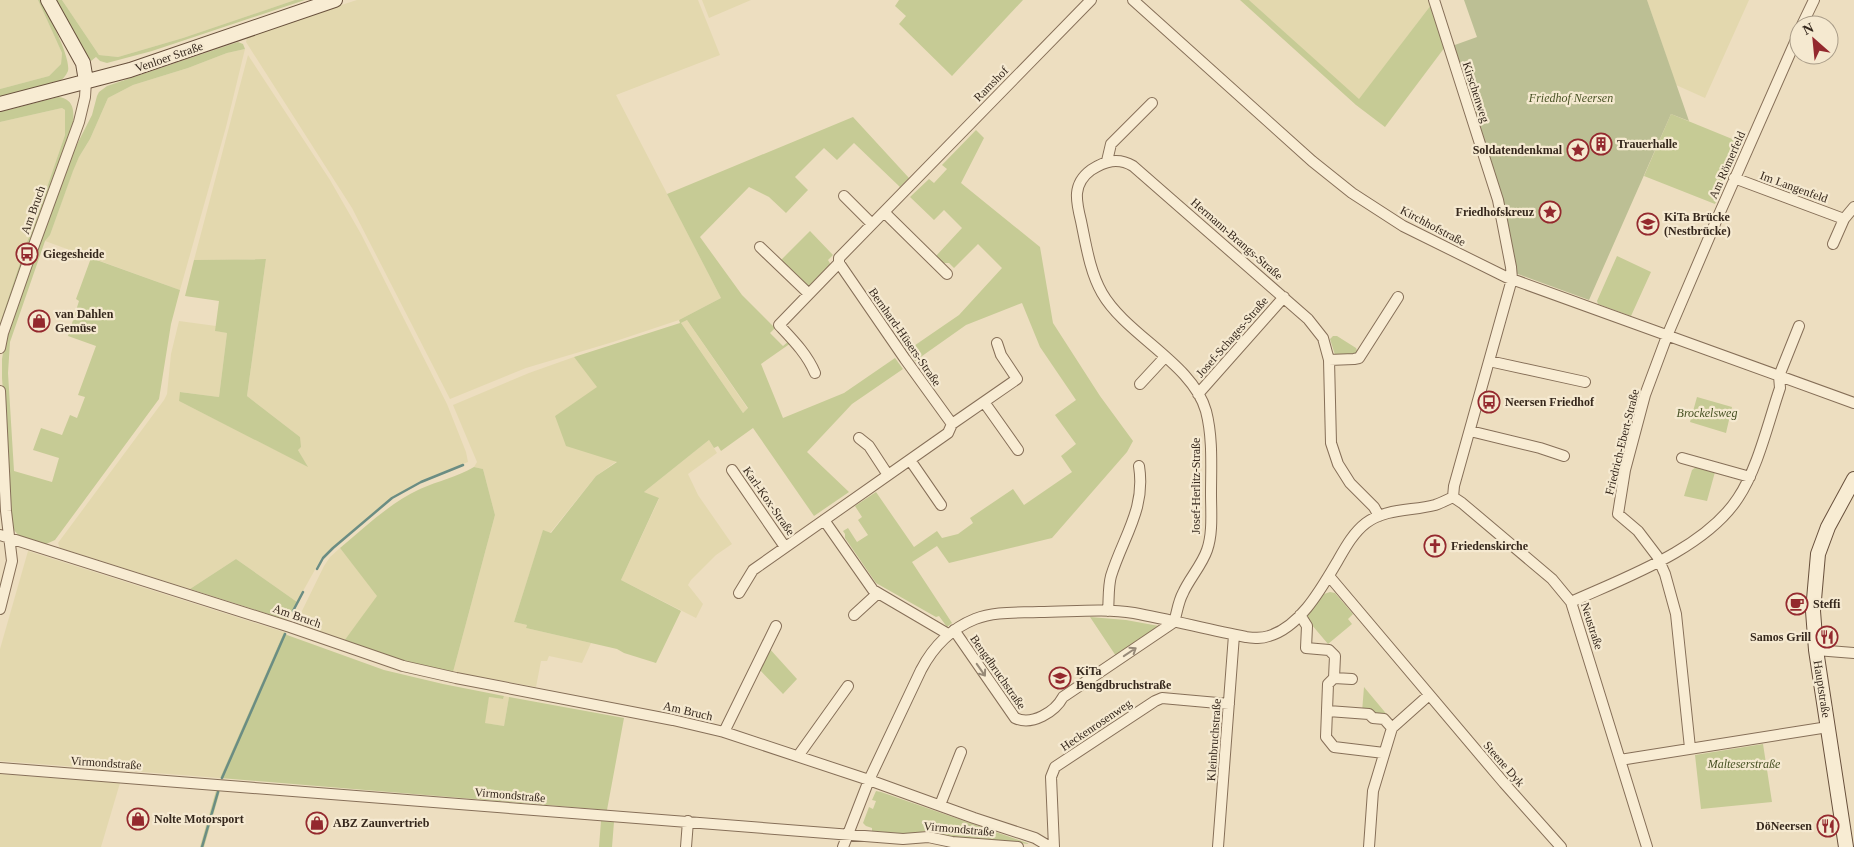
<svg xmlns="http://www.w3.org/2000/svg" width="1854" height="847" viewBox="0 0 1854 847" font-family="'Times New Roman',serif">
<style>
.farmland{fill:#e3d8ae}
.green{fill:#c6cb95;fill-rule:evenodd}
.cemetery{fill:#bcbf94}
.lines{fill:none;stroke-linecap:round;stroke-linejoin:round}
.stream{stroke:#6b8d83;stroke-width:2.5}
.street-casing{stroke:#866f58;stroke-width:12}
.secondary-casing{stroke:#68503c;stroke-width:16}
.street{stroke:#f8ecd3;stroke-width:10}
.secondary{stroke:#f8ecd3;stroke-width:14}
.oneway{stroke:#978a78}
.labels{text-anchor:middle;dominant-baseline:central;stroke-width:4.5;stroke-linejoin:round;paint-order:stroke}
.street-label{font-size:12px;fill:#36281d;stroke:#f5e9d0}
.park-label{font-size:12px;font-style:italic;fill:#485224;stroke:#f5e9d0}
.poi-label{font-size:12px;font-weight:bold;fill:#36281d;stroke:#f5e9d0;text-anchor:start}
</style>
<rect width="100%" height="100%" fill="#eddec0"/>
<path class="farmland" d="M0,0H38L62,53L61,64L49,76L0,89Z
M62,0H295L183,38L118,57L99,55Z
M357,0H698L720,55L616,95L721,298L679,320L613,342L526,368L450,399L352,208L246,42L247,38L257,32Z
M702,0H751L709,18Z
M1249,0H1430L1431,5L1359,100Z
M1647,0H1749L1705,98L1676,85Z
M245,49L226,127L180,290L45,241L50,235L73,170L79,157L90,139L108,98L133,85L188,68L227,53Z
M248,55L330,180L361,234L447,404L466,452L468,462L420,481L392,498L322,557L297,602L236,559L190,589L60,548L58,543L164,400L167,394L171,354L179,321L216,326V331L227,333L219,397L181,392L179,401L307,466L298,450L300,437L247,396L266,259L194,260Z
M62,108L65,110V135L34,225L22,254L20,263L0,323V122Z
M687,320L748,409L743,413L681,323Z
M574,357L598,387L555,416L617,461L596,476L550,533L543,531L514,622L527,625L526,628L591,643L582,663L549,656L547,661H541L536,687L453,672L495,515L483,469L474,467L477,462L453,405L529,373Z
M709,440L717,453L688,474L698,495L732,544L716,555L691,580L688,585L703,604L696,618L621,580L659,499L644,492Z
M340,548L378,596L344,641L300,625L298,619L324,566L330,557Z
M28,551L284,632L220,778L0,761V649Z
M504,696L509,697L504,726L484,723L489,697L503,699Z
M0,774L120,783L101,847H0Z"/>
<path class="green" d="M38,0H41C48,14 71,57 68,71C66,76 62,80 58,82L0,99V89L49,76L61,64L62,53Z
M53,0H62L99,55L118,57L183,38L295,0H305L152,51L107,63L100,61L96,57L91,61Z
M899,0H1023L952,76L899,24L906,16L895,6Z
M1240,0H1249L1359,99L1431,5L1445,47L1385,127L1356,105Z
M238,42L243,44L245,49L227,53L188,68L133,85L108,98L90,139L79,157L73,171L50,235L45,241L10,342L8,373L14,471L52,482L59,458L33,450L41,428L62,435L70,415L77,418L85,397L78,395L96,346L68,336L79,301L76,299L91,258L180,290L171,324L159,399L55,540L46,544L20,537L13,529L2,378V359L5,340L69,160L92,115L97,96L99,92L107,86Z
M58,97C75,99 74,112 73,126L0,328V323L20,263L22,254L34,225L65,135V110L62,108L0,122V112Z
M1671,114L1742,143L1715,204L1644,176Z
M853,117L909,178L900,187L854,143L837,160L824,148L795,177L808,190L786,213L769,197L749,187L700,237L742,295L775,328L770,333L783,346L789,341L791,343L761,364L783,418L844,393L895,358L903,369L852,404L807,452L849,492L814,516L753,428L721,451L718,446L714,448L709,440L644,492L659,498L621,580L681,611L656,663L624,653L617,649L526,628L527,625L514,622L543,530L551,533L596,476L617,462L566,446L555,416L597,387L574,357L680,323L679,320L721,298L667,194ZM687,320L748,408L743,413L681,323Z
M976,130L984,138L961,183L1040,247L1053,323L1100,396L1133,441L1127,452L1052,538L949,563L937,546L912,562L952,623L947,627L939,616L936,617L876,583L845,538V534L843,531L848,528L857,542L868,535L858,520L862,517L855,506L876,492L914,547L937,531L942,538L958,534L973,523L970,518L1013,489L1024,505L1072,472L1061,456L1076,444L1055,415L1076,400L1040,347L1022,303L966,325L915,361L908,350L959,315L1002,268L978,244L954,268L949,263H943L936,256L962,228L944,210L934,220L910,197L929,179L934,183L947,169L942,165Z
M810,231L833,255L828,260L831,265L809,287L781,260Z
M1617,256L1651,272L1631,316L1598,304L1597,301Z
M266,259L247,396L300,437L301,447L298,450L308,467L179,401L180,392L219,397L227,333L215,331L219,301L185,296L194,260Z
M1333,336H1337L1356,348L1358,353L1354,356L1335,355L1330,339Z
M1697,397L1732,407L1726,433L1690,422Z
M474,467L483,469L495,515L453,672L388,657L344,641L377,596L340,548C365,527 390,503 420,489C438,481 457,477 474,467Z
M1696,467L1715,472L1707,501L1684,496L1692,470Z
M236,559L297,602L287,620L190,589Z
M1330,592L1335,593L1353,614L1348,619L1352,624L1328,644L1306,618L1324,594Z
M1090,617L1126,620L1159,626L1116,656Z
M284,632L287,635L384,670L443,684L504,696L503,699L489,697L485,723L504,726L509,697L624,718L607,810L220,778Z
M768,647L797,679L783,694L758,668Z
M1364,687L1389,717L1376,716L1362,712Z
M1763,744L1772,802L1701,809L1695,755Z
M216,791H220L204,847H200Z
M876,791L881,792L1030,844L948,837L937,832L925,831L913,834L872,831V828L866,826L863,823L869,807L873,809L876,801L872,800Z
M601,821L614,822L612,847H599Z"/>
<path class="cemetery" d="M1464,0H1647L1689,121L1671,114L1589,300L1515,273L1452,46L1477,37Z"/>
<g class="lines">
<path class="stream" d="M317,569L323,558L333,548L392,498L421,482L463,465
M293,611L303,592
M222,778L285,634
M202,847L218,792"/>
<g class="street-casing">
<path id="street" d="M1133,0L1312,161L1352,193L1403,226L1506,277L1854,403
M1434,0L1498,200L1511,267L1512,279L1454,486L1453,497
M1802,25L1814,0
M1107,161L1111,144L1152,103
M1734,178L1844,219L1854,207
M844,196L872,224
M884,212L947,274
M1833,244L1844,219
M760,247L809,294
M0,348L3,333L26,267L79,122L85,97L86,81
M1329,360L1354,359L1359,358L1398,297
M1489,361L1585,382
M815,373C807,354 793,340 779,325L839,263
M1140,384L1165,357
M0,391L6,511L12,561L0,609
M1198,394L1284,297
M984,402L1018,450
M952,424L905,359L839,263V258L1091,0
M1470,431L1540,448L1564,456
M859,438L869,446L888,475
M1682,458L1750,477
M910,460L941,505
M732,470L785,547
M1453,497L1462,503L1552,579L1571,602L1647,847
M824,520L873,590L948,634
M0,535L290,627L403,666L456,678L673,720L724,732L869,780L974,818L1035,838L1050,847
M1329,576L1504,783L1561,847
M739,593L753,570L948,433L952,424L1017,379L1001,355L997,343
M1571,602C1624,578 1705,549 1738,498C1758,468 1768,423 1780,388L1779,376L1799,326
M1108,611C1109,600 1108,587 1111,576C1123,537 1146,509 1139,466
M854,615L878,593
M1300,615L1307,626L1306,648L1329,650L1335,656L1334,678L1328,684L1326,737L1334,747L1384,753
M954,630L1015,718C1032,726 1055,712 1063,697L1174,622C1177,613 1178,602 1183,593C1189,579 1202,565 1207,550C1213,533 1211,512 1211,494C1211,467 1213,438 1206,411C1193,364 1126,335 1102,293C1090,272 1086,245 1081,221C1076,201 1072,184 1091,170C1105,161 1118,157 1133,166L1308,319L1323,338L1329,360L1331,443L1338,464L1350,483L1374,507L1379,516
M1816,650L1854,653
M1334,678L1352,679
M1328,711L1369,714L1373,718L1384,719L1392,728
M724,732L776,626
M1690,748L1676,614L1665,574L1657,556L1638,531L1618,514L1625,470L1645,395L1667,336L1717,219L1799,33
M798,756L848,686
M1620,760L1828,727
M0,768L903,839L928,837L952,842L1018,847
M940,805L961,752
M686,847L688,821
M843,847L869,780L921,670C933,647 950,629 975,619C995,611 1018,613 1039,612C1070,612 1103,608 1134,613C1172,620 1209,630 1246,637C1254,638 1261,639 1269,636C1300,627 1321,589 1337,562C1345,548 1353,533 1366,523C1386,508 1413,511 1435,505C1441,503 1447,500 1453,497
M1054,847L1051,777L1055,767L1155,701L1162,698L1229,704
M1218,847L1234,635
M1369,847L1373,791L1392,728L1429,695"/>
</g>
<g class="secondary-casing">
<path id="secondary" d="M48,0L83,63L86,81
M0,104L130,70L335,0
M1846,847L1816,650L1813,611L1818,554L1828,527L1854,479"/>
</g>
<use href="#street" class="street"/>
<use href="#secondary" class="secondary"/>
</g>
<defs><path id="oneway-shaft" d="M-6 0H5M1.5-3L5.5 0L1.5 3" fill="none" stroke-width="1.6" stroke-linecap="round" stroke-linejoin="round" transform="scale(1.25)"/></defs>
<g class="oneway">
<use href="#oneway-shaft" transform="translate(1130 652) rotate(-34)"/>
<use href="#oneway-shaft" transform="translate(981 670) rotate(55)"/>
</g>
<defs>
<g id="building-ring" transform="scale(1.125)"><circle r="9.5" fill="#f5e9d0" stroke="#94292e" stroke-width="1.5"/><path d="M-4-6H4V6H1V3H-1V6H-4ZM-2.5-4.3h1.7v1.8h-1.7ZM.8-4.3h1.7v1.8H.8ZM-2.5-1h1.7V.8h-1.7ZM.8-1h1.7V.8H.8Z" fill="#94292e"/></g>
<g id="sight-ring" transform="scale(1.125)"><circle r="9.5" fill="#f5e9d0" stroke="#94292e" stroke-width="1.5"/><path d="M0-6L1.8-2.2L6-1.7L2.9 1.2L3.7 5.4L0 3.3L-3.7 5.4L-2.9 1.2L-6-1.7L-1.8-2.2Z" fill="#94292e"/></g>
<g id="school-ring" transform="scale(1.125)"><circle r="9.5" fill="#f5e9d0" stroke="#94292e" stroke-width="1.5"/><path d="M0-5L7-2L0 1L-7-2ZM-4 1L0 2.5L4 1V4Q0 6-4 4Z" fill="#94292e"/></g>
<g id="bus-ring" transform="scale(1.125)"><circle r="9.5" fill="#f5e9d0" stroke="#94292e" stroke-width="1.5"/><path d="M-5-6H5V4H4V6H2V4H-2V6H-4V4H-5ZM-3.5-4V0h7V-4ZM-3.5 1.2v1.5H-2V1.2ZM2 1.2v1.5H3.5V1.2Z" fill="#94292e"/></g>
<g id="shop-ring" transform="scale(1.125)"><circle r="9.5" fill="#f5e9d0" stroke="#94292e" stroke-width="1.5"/><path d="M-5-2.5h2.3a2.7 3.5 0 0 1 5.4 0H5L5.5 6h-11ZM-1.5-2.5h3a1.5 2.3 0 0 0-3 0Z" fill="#94292e"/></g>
<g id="church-ring" transform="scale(1.125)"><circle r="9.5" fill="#f5e9d0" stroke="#94292e" stroke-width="1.5"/><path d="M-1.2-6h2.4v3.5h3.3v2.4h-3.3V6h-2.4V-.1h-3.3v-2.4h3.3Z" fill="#94292e"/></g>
<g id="cafe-ring" transform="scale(1.125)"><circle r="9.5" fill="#f5e9d0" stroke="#94292e" stroke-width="1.5"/><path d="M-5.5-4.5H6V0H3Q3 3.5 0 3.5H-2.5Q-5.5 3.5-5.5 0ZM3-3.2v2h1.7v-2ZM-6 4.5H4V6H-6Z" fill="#94292e"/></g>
<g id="restaurant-ring" transform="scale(1.125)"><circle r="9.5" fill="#f5e9d0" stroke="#94292e" stroke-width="1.5"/><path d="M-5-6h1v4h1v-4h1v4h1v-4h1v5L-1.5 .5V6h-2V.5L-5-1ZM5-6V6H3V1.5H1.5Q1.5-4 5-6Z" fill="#94292e"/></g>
</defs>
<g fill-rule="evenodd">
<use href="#building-ring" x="1601" y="144"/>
<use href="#sight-ring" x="1578" y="150"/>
<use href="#sight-ring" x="1550" y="212"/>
<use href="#school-ring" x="1648" y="224"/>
<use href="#bus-ring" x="27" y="254"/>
<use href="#shop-ring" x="39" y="321"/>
<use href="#bus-ring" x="1489" y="402"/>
<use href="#church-ring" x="1435" y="546"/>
<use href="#cafe-ring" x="1797" y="604"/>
<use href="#restaurant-ring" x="1827" y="637"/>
<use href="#school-ring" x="1060" y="678"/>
<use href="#shop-ring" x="138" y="819"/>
<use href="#shop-ring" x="317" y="823"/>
<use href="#restaurant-ring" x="1828" y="826"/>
</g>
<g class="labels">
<g class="street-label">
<text transform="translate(169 57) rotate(-19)">Venloer Straße</text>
<text transform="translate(991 84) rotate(-46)">Ramshof</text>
<text transform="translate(1476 92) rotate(72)">Kirschenweg</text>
<text transform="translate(1727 165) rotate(-66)">Am Römerfeld</text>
<text transform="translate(1794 187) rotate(20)">Im Langenfeld</text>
<text transform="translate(33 210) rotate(-70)">Am Bruch</text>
<text transform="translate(1433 226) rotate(28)">Kirchhofstraße</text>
<text transform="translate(1237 239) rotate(41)">Hermann-Brangs-Straße</text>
<text transform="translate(905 337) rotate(55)">Bernhard-Hüsers-Straße</text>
<text transform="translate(1232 337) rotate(-49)">Josef-Schages-Straße</text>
<text transform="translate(1622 442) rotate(-76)">Friedrich-Ebert-Straße</text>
<text transform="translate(1196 486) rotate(-90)">Josef-Herlitz-Straße</text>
<text transform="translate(769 501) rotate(55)">Karl-Kox-Straße</text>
<text transform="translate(297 616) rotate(19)">Am Bruch</text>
<text transform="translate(1592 626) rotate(72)">Neustraße</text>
<text transform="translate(998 672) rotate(55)">Bengdbruchstraße</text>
<text transform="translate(1822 689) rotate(81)">Hauptstraße</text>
<text transform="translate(688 711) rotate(13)">Am Bruch</text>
<text transform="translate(1096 725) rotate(-34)">Heckenrosenweg</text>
<text transform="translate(1214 740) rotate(-86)">Kleinbruchstraße</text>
<text transform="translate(106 763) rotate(4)">Virmondstraße</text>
<text transform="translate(1504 764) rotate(49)">Steene Dyk</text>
<text transform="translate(510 795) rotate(5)">Virmondstraße</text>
<text transform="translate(959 829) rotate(5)">Virmondstraße</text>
</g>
<g class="park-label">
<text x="1571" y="98">Friedhof Neersen</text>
<text x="1707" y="413">Brockelsweg</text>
<text x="1744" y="764">Malteserstraße</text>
</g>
<g class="poi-label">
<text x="1617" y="144">Trauerhalle</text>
<text x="1562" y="150" text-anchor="end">Soldatendenkmal</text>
<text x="1534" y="212" text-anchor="end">Friedhofskreuz</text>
<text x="1664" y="217">KiTa Brücke<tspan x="1664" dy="14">(Nestbrücke)</tspan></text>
<text x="43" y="254">Giegesheide</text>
<text x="55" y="314">van Dahlen<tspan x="55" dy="14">Gemüse</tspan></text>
<text x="1505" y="402">Neersen Friedhof</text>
<text x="1451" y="546">Friedenskirche</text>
<text x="1813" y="604">Steffi</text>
<text x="1811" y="637" text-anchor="end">Samos Grill</text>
<text x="1076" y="671">KiTa<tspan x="1076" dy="14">Bengdbruchstraße</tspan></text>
<text x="154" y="819">Nolte Motorsport</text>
<text x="333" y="823">ABZ Zaunvertrieb</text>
<text x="1812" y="826" text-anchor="end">DöNeersen</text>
</g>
</g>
<g transform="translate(1814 40) rotate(333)"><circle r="24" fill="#f5e9d0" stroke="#a99c88"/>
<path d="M0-4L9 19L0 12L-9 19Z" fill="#94292e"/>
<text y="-8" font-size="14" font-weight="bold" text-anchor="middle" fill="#36281d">N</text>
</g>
</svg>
